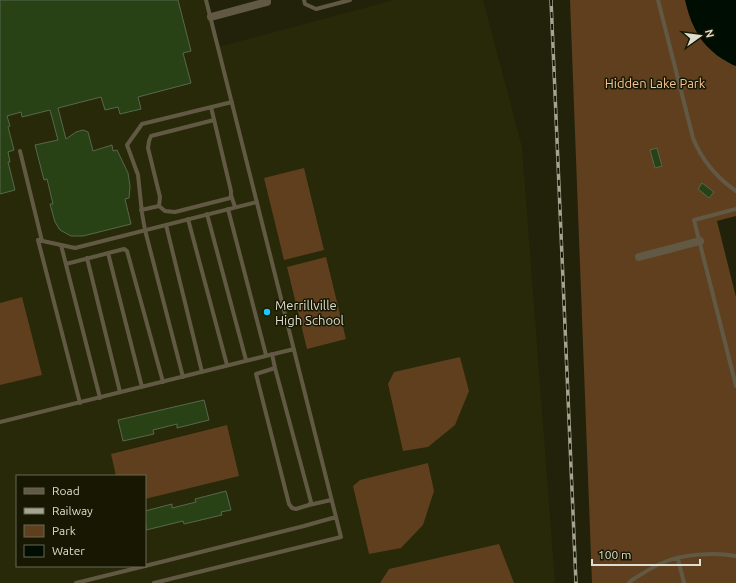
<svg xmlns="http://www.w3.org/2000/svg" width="736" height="583" viewBox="0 0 736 583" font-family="Ubuntu,sans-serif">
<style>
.built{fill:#282908;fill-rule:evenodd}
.green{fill:#5f3f1e}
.water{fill:#000d02}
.building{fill:#294215;stroke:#58674f}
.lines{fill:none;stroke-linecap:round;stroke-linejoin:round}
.lane{stroke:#625944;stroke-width:4}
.street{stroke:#625944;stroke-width:8}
.rail-casing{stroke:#a3a492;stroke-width:3.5}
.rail{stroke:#181802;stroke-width:2;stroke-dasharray:6;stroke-linecap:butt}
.poi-dot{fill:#1acafc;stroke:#181802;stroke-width:1.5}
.labels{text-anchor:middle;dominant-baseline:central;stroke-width:3;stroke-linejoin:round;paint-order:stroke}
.park-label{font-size:13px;fill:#f8c595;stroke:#181802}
.poi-label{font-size:13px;fill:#dedfd0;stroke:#181802;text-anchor:start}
</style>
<rect width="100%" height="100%" fill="#212209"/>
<path class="built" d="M0,0H206L218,47L394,0H483L522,147L555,583H0ZM17,476H145V566H17Z"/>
<path class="green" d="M570,0H736V216L717,221L736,297V583H592Z
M304,168L324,250L284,260L264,178Z
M326,257L346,339L307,349L287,267Z
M22,297L42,375L0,385V303Z
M460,357L469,391L455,425L428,447L403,451L388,384L394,372Z
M227,425L239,476L145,499V476H116L111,454Z
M428,463L434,491L423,525L401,548L369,554L353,486L360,480Z
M499,544L514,583H380L389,569Z"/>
<path class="water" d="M685,0H736V66L733,65C726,61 718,57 712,51C697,39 689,18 685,0Z"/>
<path class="building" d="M0,0H178L191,51L183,53L191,83L138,97L141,109L120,114L118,107L105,110L101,97L58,108L66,139L76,132L83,130L88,132L93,151L112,145L113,151L117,150L128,173L130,186L129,198L125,199L131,224L83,236H71L60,230L55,222L50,204H53L47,179L44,180L35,145L58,140L50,110L22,117L21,112L7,116L10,126L8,127L14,150L8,152L10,162H8L15,190L0,194Z
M657,148L662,166L655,168L650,150Z
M702,183L714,192L709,198L698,189Z
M204,400L209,420L177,428V424L153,430L154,434L123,441L118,420Z
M226,491L231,510L221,512L222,515L184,524L183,521L146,530L145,511L172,504V508L196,502L195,499Z"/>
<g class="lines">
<path class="lane" d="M304,0L305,4L316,9L350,0
M658,0L693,138C702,161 716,177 736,191
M20,151L42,241
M231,195L235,207
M159,206L160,197L148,148L149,141L151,136L214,120
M228,209L266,355
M736,209L694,220L736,386
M141,210L159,206L165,211L175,212L230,198L231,195V191L211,107
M207,214L246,360
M188,219L227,365
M166,225L202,372
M61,245L100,398
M108,253L142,387
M87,258L120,392
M66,264L124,249L127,251L163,382
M272,354L275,368L311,502L309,505L296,509L292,508L289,504L257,378L256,374L275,368
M183,377L145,230L142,213L138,175L127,145L142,124L232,102
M80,403L38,240L75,248L257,202
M0,422L294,349
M309,505L331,500
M678,559L684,583
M145,566L304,526L336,517
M76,583L145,566
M154,583L341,537L206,0
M629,583L632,580C642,574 652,567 662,563C681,554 715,552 736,556"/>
<path class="street" d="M211,17L267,2V0
M639,257L700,241"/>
<g class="rail-casing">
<path id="rail" d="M551,0L576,583"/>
</g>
<use href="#rail" class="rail"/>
</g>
<circle class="poi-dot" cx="267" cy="312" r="4"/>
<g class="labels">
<g class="park-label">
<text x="655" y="83">Hidden Lake Park</text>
</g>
<g class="poi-label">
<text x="275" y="305">Merrillville<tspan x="275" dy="15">High School</tspan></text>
</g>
</g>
<rect x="16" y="475" width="130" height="92" fill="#181802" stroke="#676854"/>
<rect x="24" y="488" width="20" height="6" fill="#625944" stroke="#676854"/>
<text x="52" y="495" font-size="12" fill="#dedfd0">Road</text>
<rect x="24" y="508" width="20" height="6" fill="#a3a492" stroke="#676854"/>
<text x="52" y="515" font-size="12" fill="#dedfd0">Railway</text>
<rect x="24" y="525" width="20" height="12" fill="#5f3f1e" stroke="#676854"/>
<text x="52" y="535" font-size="12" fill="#dedfd0">Park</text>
<rect x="24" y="545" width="20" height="12" fill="#000d02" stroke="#676854"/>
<text x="52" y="555" font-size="12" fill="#dedfd0">Water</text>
<g transform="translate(700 36) rotate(76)" stroke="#181802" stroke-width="3" paint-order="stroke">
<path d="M0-3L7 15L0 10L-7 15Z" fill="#dedfd0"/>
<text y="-6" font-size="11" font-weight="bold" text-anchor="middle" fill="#dedfd0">N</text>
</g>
<path d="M592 559v6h108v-6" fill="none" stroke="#dedfd0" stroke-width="2"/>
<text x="598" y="559" font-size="12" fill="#dedfd0" stroke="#181802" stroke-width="3" paint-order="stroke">100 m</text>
</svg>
